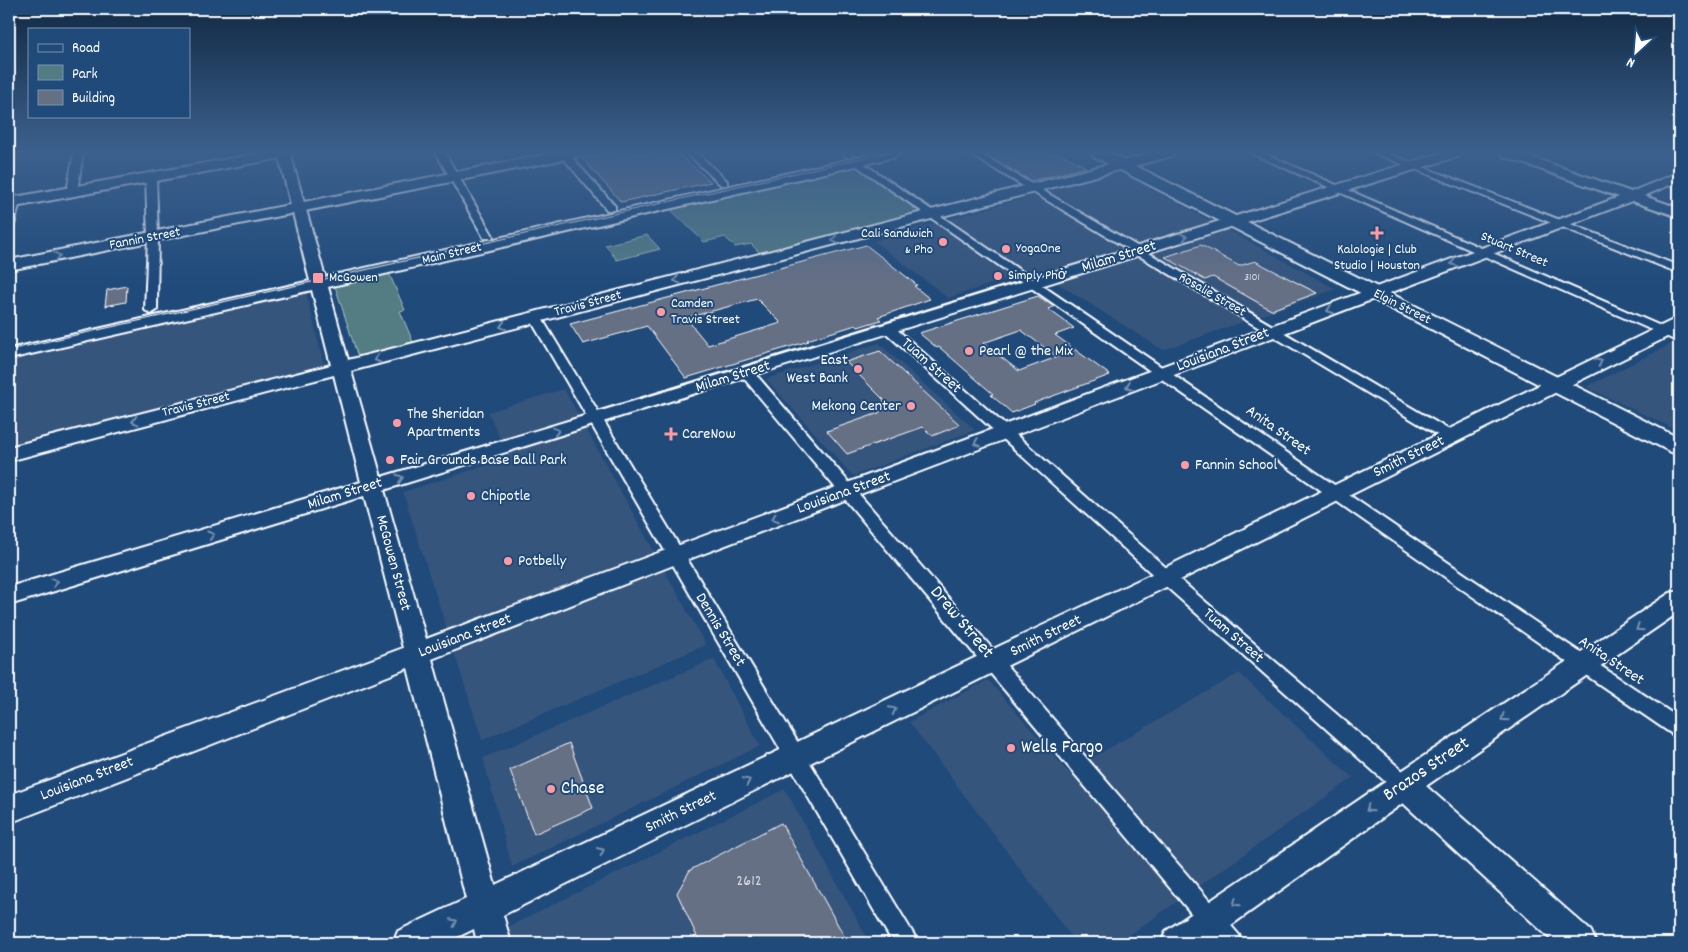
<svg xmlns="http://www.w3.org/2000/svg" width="1688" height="952" viewBox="0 0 1688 952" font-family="Dekko,sans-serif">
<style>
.built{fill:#34557d}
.green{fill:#527c83;stroke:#a8bec1}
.building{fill:#667085;stroke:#fff;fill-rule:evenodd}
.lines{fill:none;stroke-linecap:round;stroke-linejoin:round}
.street-casing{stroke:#fff;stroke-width:4}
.secondary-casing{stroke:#fff;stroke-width:4}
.primary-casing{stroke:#fff;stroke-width:4}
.street{fill:#1f4a7a;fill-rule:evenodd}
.secondary{fill:#1f4a7a;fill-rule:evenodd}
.primary{fill:#1f4a7a;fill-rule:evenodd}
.tram{stroke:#fff;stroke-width:1}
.oneway{stroke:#7992af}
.poi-dot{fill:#ff9aa2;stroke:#1f4a7a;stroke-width:2}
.labels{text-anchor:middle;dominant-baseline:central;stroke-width:4;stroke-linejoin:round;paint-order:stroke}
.far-number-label{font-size:11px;fill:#d9dbe0}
.far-poi-label{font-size:14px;fill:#fff;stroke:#1f4a7a;text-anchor:start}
.far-street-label{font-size:14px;fill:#fff;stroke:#1f4a7a}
.street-label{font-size:16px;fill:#fff;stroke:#1f4a7a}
.poi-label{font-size:16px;fill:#fff;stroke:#1f4a7a;text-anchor:start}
.near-number-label{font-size:16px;fill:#d9dbe0}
.near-street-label{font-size:19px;fill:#fff;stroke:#1f4a7a}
.near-poi-label{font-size:19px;fill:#fff;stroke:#1f4a7a;text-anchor:start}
</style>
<rect width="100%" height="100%" fill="#1f4a7a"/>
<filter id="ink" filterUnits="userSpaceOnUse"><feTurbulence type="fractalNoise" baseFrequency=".02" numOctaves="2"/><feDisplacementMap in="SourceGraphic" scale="10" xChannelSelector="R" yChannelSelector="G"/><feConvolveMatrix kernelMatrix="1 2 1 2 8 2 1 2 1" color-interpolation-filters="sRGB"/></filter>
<g filter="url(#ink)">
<path class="built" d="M1119,171L1336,289L1163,350L1036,270L948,298L874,241Z
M305,288L325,368L9,450V357Z
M1679,340V431L1586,387Z
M879,343L975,430L853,476L766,379Z
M564,389L706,645L482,740L403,492L509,458L488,412Z
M714,659L760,746L512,867L483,758Z
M1239,673L1353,778L1118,943H1076L909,722L988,680L1068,772Z
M785,789L870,943H476Z"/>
<path class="green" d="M853,165L860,167L921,211L760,253L751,244L735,247L725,237L704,242L667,206Z
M647,235L660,249L617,260L605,245Z
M388,271L405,310L400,311L413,342L358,357L334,283Z"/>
<path class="building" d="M606,153H678L711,182L621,202L582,158Z
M983,153H1060L1086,167L1031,181Z
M866,245L917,285L914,286L930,299L878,317L881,320L858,327L856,325L807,340L809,341L686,378L647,326L583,344L570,324ZM757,299L781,323L708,345L686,318Z
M1201,245L1239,266L1255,261L1317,293L1271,310L1213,277L1205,280L1165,257Z
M127,286L126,302L105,306L107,290Z
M1038,296L1054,307L1048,309L1074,328L1055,335L1110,375L1034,403L1035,404L1012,413L991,395L993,394L939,347L937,348L919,333ZM1021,330L1057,357L1019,371L983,343Z
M880,351L960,425L932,436L923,427L847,454L827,431L879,413L884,400L846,362Z
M569,743L593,808L534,834L510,770Z
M781,823L848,943H700L677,893L690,870Z"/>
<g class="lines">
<g class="street-casing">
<path id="street" d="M74,153H83L77,191L72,194L67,191Z
M436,153H445L493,236L492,238H484L483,236Z
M559,153H568L615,206V210H607Z
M687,153H697L727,181V185H721Z
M842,153H852L853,155L849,158Z
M968,153H979L1456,434L1458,437L1456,440H1446Z
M1251,153H1263L1679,334V342Z
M1374,153H1387L1679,266V273Z
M857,159L1557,637L1679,718V736L1672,734L1545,647L854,164L852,162Z
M151,175L156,178L158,238L157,310L151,314L145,310L148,238L146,178Z
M15,198L20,201L14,225L9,228V206L12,199Z
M535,313L541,317L914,935L918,943H893L529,317Z
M888,324L892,325L1172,573L1411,778L1414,785L1411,792L1404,794L1397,792L1160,581L884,331L882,328Z
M747,369L752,370L1239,935L1243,943H1216L742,376L740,373Z"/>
</g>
<g class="secondary-casing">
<path id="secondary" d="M278,153H290L325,277L877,153H901L895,157L328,287L348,360L1152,153H1174L1172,156L351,371L381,477C735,372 1087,261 1441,153H1461L1459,156L384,490L426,639L1619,197L1503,156L1501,153H1520L1631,192L1679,172V181L1644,196L1679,208V217L1632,201L684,561L432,659L495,885L1158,571L1673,320L1679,319V331L1174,583L503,915L511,943H477L474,929L445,943H393L398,931L466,899L408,668L9,823V795L403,648L364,496L9,605V587L361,482L334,375L9,461V447L331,365L312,290L9,359V349L310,281Z
M1679,591V612L1426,786L1591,931L1596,943H1555L1403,803L1206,943H1161L1166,931L1394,776L1670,593Z"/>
</g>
<g class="primary-casing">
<path id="primary" d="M262,153H294L287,157L9,208V198Z
M553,153H583L576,157L9,270V260Z
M1091,153H1110L1679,438V454L1671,452L1093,156Z"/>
</g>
<use href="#street" class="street"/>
<use href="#secondary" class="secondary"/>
<use href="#primary" class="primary"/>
<path class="tram" d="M9,350L885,153"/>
</g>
<defs><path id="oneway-chevron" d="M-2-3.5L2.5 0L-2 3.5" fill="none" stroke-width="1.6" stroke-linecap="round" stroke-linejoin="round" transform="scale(1.25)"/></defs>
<g class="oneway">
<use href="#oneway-chevron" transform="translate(1184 237) rotate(-17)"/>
<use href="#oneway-chevron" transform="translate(835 240) rotate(165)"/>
<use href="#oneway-chevron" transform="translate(57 256) rotate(-11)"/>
<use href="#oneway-chevron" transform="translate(1454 263) rotate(159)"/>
<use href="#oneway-chevron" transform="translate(677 280) rotate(165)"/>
<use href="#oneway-chevron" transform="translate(1330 310) rotate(160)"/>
<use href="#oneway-chevron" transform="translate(503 326) rotate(165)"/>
<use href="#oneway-chevron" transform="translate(377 359) rotate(166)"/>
<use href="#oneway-chevron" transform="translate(1599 362) rotate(-26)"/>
<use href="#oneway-chevron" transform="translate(1129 386) rotate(160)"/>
<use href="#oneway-chevron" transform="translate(135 421) rotate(165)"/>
<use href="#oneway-chevron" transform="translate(556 431) rotate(-17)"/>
<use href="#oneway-chevron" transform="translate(977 443) rotate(159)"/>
<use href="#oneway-chevron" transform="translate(400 478) rotate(-17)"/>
<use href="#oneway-chevron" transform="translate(775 518) rotate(160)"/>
<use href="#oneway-chevron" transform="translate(211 535) rotate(-17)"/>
<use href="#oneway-chevron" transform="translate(55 582) rotate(-17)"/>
<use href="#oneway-chevron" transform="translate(1639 628) rotate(146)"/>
<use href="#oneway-chevron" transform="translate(893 710) rotate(-26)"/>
<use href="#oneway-chevron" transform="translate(1504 718) rotate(146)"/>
<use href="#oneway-chevron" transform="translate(747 781) rotate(-26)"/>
<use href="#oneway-chevron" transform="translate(1369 809) rotate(145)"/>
<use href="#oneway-chevron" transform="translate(601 851) rotate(-25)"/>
<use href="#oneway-chevron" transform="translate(1236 903) rotate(145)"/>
<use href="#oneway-chevron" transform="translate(454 922) rotate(-26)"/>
</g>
</g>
<linearGradient id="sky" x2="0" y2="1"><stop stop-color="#112943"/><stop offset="0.53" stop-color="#3c608d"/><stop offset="1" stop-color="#3c608d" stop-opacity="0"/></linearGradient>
<rect width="1688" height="287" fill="url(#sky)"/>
<g class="poi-dot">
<path d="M1374.5 225.5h5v5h5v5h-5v5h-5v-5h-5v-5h5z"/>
<circle cx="943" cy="242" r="5"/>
<circle cx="1006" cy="249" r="5"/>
<circle cx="998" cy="276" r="5"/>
<rect x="312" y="272" width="12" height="12" rx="2.5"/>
<circle cx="661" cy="312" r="5"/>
<circle cx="969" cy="351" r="5"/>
<circle cx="858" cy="369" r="5"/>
<circle cx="911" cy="406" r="5"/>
<circle cx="397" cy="423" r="5"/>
<path d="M668.5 426.5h5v5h5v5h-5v5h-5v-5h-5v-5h5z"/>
<circle cx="390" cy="460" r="5"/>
<circle cx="1185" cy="465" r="5"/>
<circle cx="471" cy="496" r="5"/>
<circle cx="508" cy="561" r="5"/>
<circle cx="1011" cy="748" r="5"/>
<circle cx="551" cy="789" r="5"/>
</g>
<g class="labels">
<g class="far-number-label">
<text x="1252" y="278">3101</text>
</g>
<g class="far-poi-label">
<text x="933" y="234" text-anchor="end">Cali Sandwich<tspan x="933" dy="16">&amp; Pho</tspan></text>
<text x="1016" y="249">YogaOne</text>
<text x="1377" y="250" text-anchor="middle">Kalologie | Club<tspan x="1377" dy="16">Studio | Houston</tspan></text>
<text x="1008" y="276">Simply Phở</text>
<text x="329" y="278">McGowen</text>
<text x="671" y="304">Camden<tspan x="671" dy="16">Travis Street</tspan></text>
</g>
<g class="far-street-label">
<text transform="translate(145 239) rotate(-11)">Fannin Street</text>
<text transform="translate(1514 250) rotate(23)">Stuart Street</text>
<text transform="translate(452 254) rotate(-13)">Main Street</text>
<text transform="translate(1212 295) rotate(30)">Rosalie Street</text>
<text transform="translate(588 304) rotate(-15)">Travis Street</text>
<text transform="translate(1402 307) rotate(27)">Elgin Street</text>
<text transform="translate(196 405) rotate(-14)">Travis Street</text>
</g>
<g class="street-label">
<text transform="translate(1119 257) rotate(-17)">Milam Street</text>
<text transform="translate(1223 350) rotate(-21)">Louisiana Street</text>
<text transform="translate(931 366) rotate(42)">Tuam Street</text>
<text transform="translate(733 377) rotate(-17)">Milam Street</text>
<text transform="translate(1278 431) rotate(35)">Anita Street</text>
<text transform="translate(1409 457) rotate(-26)">Smith Street</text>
<text transform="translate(844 493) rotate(-20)">Louisiana Street</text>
<text transform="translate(345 494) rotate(-17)">Milam Street</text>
<text transform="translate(393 563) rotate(75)">McGowen Street</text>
<text transform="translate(720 630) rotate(59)">Dennis Street</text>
<text transform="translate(465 636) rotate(-21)">Louisiana Street</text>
<text transform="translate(1046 636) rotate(-26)">Smith Street</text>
<text transform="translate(1233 636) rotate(41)">Tuam Street</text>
<text transform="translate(1611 661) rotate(34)">Anita Street</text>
<text transform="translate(87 779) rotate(-21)">Louisiana Street</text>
<text transform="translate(681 812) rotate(-26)">Smith Street</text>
</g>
<g class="poi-label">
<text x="979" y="351">Pearl @ the Mix</text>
<text x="848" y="360" text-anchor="end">East<tspan x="848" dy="18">West Bank</tspan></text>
<text x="901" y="406" text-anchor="end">Mekong Center</text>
<text x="407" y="414">The Sheridan<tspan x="407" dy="18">Apartments</tspan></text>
<text x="682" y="434">CareNow</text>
<text x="400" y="460">Fair Grounds Base Ball Park</text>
<text x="1195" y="465">Fannin School</text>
<text x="481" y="496">Chipotle</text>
<text x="518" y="561">Potbelly</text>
</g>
<g class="near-number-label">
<text x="749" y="881">2612</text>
</g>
<g class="near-street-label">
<text transform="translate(961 623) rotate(50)">Drew Street</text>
<text transform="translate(1427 770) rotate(-34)">Brazos Street</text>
</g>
<g class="near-poi-label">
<text x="1021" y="748">Wells Fargo</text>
<text x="561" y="789">Chase</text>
</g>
</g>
<rect width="1688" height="952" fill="none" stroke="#1f4a7a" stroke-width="30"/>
<rect x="15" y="15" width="1658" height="922" fill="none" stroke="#fff" stroke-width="2" filter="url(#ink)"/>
<rect x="28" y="28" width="162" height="90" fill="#1f4a7a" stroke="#7992af"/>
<rect x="38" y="44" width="25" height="8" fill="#1f4a7a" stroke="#7992af"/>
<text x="72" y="52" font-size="15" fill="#ffffff">Road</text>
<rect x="38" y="65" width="25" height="15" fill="#527c83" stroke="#7992af"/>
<text x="72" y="78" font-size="15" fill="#ffffff">Park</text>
<rect x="38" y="90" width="25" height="15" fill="#667085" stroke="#7992af"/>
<text x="72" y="102" font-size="15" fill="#ffffff">Building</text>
<g transform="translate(1636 52) rotate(206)" stroke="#1f4a7a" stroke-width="4" paint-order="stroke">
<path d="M0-4L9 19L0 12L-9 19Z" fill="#ffffff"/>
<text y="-8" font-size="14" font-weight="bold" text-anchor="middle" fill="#ffffff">N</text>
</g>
</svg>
